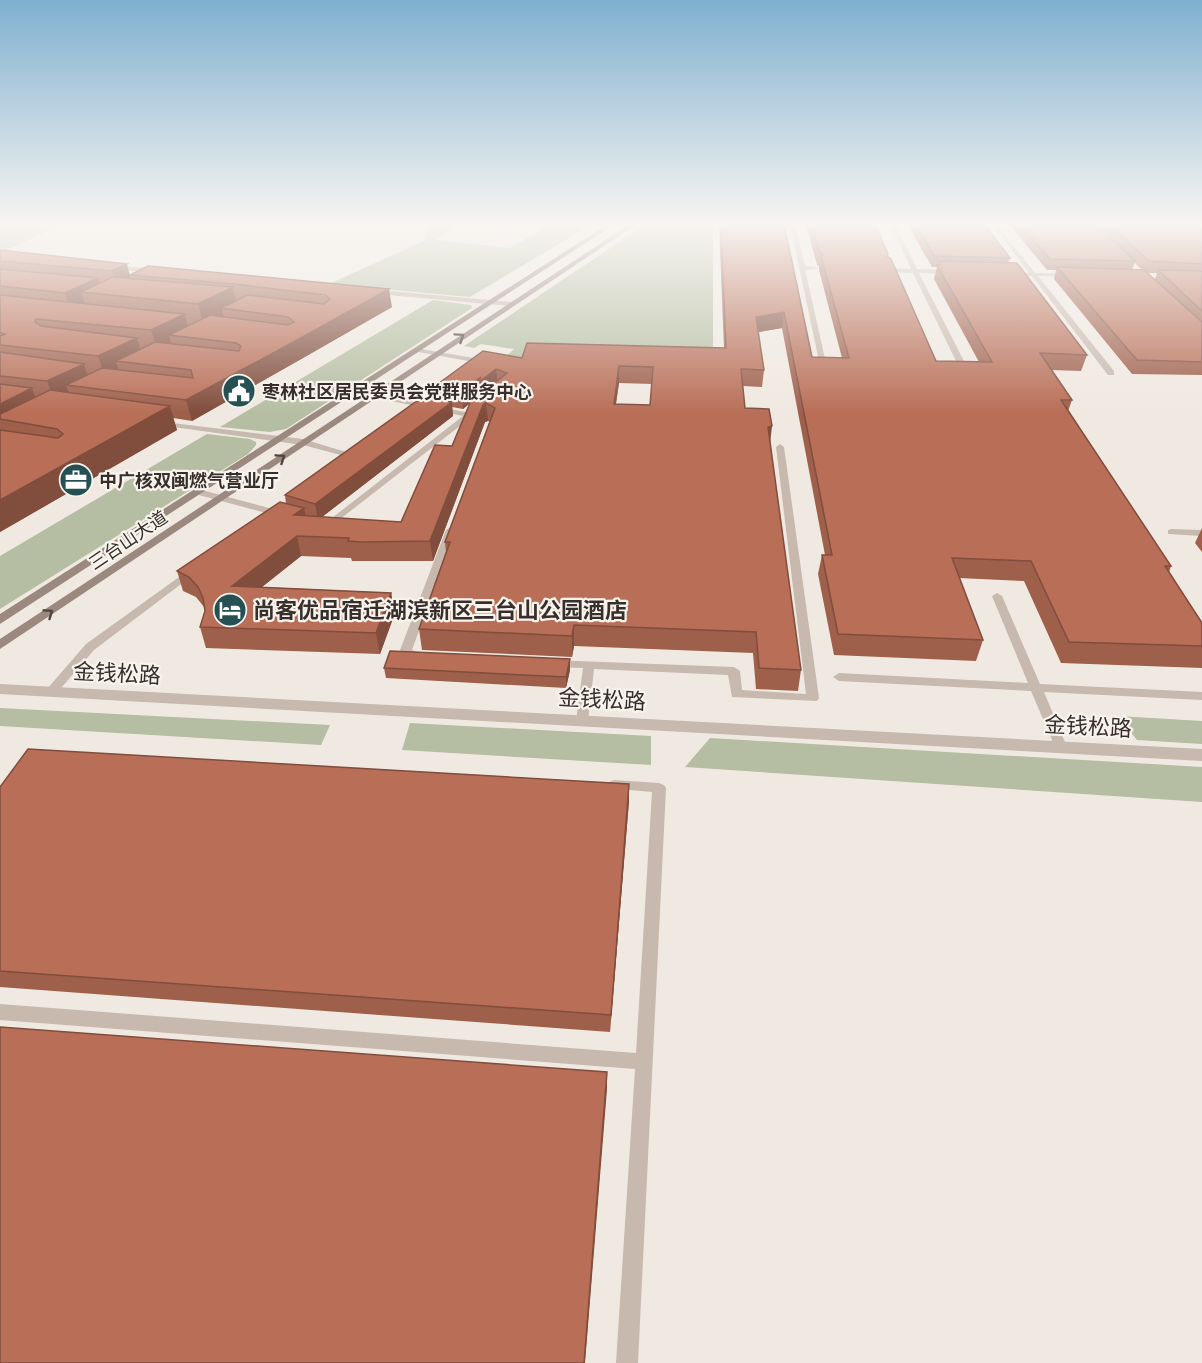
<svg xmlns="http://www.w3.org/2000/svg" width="1202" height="1363" viewBox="0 0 1202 1363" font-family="'Titillium Web','Noto Sans SC',sans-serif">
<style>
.green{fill:#b5bea2}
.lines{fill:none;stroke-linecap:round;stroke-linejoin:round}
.lane{fill:#c7b9ae;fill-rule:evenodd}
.street{fill:#c7b9ae;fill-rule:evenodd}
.secondary{fill:#9b897f;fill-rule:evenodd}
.wall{fill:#9e5f4b;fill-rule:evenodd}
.shaded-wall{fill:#814d3d}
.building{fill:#b86e57;stroke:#814d3d;stroke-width:1.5;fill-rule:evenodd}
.oneway{stroke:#504640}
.labels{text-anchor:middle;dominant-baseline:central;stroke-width:4.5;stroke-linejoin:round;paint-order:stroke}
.far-poi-label{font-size:18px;font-weight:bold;fill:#372f2b;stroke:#f8f3ed;text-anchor:start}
.far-street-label{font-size:18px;fill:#372f2b;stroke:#f8f3ed}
.poi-label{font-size:22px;font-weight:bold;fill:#372f2b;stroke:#f8f3ed;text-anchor:start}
.street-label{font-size:22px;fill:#372f2b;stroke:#f8f3ed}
</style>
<rect width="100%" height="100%" fill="#f0e9e1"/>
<path class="green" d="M441,224H455L436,240L510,248L552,224H592L470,297L329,284L424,241L426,228Z
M646,224H713V364L504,358L514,349L481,344L474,348L464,346Z
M0,226L46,228L0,249Z
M433,300L471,305L472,308L286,429L270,432L220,427Z
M207,434L250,439L256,442V445L248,454L0,609V556Z
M0,708L330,725L321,745L0,726Z
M1118,716L1202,721V744L1137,740Z
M410,723L651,736V765L402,750Z
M710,738L1202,767V802L685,767Z"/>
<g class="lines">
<path class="lane" d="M57,224H63L0,253V249Z
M790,224H795L805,266L820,268L805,270L826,363L819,361Z
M890,224H895L917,269L952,270L955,272L952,274L919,273L966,365L965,367L958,365L913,273L890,272L887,270L890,268L911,269Z
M992,224H996L1035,273L1071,274L1069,277L1038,276L1114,371V375H1108L1032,276L1006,275L1008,272L1029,273Z
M415,348L480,359L484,361L476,366L472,364L474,362L418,352H415Z
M350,389L470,413L474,415L326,530L323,529V525L463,416L353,393L349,391Z
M156,421L303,439L356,455L352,458L303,445L159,425L155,423Z
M780,444L784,447L819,698L817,701L732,697L728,675L594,669L588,721L582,725L578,724L576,721L583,668L554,667L550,666L548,663L550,660L734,667L740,671L742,690L806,694L776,447Z
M198,489L284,512L286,514L281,517L195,494L193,492Z
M451,527L456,530L412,650L423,653L425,656L419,660L404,657L400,650L446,530Z
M1171,529L1202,530V536L1168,534V530Z
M193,567L198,570L197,572L94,650L55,695H47L45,692L47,689L86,644Z
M997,593L1002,596L1040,684L1202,692V700L1044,692L1067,747L1066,750H1056L1055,747L1031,691L839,681L833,677L839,673L1028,683L992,596Z
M614,780L659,783L664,785L666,788L638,1363H616L635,1069L0,1020V1004L636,1053L652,792L609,788L607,785L609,782Z"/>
<path class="street" d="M109,265L160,269L164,271L160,273L106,269L105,267Z
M369,289L510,302L514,304L510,306L366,293L365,291Z
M0,684L1202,749V761L0,694Z"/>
<path class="secondary" d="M608,224H615L0,624V614Z
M630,224H637L0,649V639Z"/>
</g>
<path class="wall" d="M719,224H790L789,228L785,229L812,357L842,358L819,270V266L817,265L806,224L798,226L797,224H875L888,257L936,361L979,362L934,279L937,267H932L907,224H984L1010,258L1008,263L1087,355L1081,371L1051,370L1072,400L1068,411L1171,566L1169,572L1202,623V668L1061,663L1024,581L959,578L983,640L976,661L834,655L818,574L822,555H825L782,328L758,332L764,370L762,387L743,386L745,408L770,442L801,670L798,691L756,689L753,653L574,646L572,657L422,650L419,629L446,552L445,542L490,422L488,421L485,422L433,561H352L351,558L301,556L262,587L391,593L395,613L380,654L206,648L200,627L205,611L204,607L196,597L183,591L177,571L286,504L285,495L436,399L435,386L522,358L724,348ZM619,383L652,384L650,405L616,404ZM470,403L452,446L401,522L322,517L453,416L452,407L463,409Z
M1009,224H1202V375L1132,374L1054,279L1056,270H1047ZM1135,263L1141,269H1132ZM1148,273H1157L1155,279Z
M0,250L131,274L148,266L392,307L303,358L192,421L173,418L177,430L0,532Z
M1202,528V552L1195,543Z
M570,659V670L566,688L386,678L384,668Z
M629,784V801L610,1032L0,987V787Z"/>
<path class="shaded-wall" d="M782,224H790L789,228L781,230Z
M798,224H806L798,226Z
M127,264L132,284L118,291L112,271Z
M98,278L103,294L81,292L86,307L72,314L65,293Z
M233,287L238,310L222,308L224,318L205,328L198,304Z
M389,289L392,307L303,358L192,421L186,400Z
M784,312L782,328L754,333L756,317Z
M185,314L190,335H169L172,345L158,352L151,330Z
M137,338L143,359L116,361L119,372L106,379L98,356Z
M84,364L91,386L66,385L70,397L56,404L47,381Z
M619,366V383L613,422L614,404Z
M496,369L498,386L479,396L463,409L461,391L481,377Z
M32,388L41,411L0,419V404Z
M452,402L453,416L318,520L315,504Z
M486,403L488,421L485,422L433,561L430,541L483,405Z
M170,406L177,430L0,532V500Z
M772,426L770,444L768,427Z
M304,508L308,527L294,515Z
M297,536L301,556L238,606L232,586Z
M391,593L395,613L380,654L376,633Z
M574,625V646L572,657V636Z
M570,659V670L566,688V677Z
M629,784V801L610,1032L611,1015Z
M607,1072V1089L585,1363H584Z"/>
<path class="building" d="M721,224H784L812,357L849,358L821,256L824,254L819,251L812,224H875L888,254L887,256L891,259L936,361L992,362L937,265H941L939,261L1017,263L1087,355L1040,353L1072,400H1061L1171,566H1165L1202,623V646L1069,642L1031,561L952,558L983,640L838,634L822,555H832L784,312L756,317L764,370L741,369L745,408L769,409L772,426L768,427L801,670L759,668L756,632L574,625L572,636L419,629L450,542H445L495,408L486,403L483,405L430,541L361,542L348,541L349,538L297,536L232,586L391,593L376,633L200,627L205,611L203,598L198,587L189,577L177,571L280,502L304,508L294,515L401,522L435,445L452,446L470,403L507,373L496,369L478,383L481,377L461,391L435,386L483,351L522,358L527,343L726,348ZM619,366L653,367L650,405L614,404Z
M915,224H984L1010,258L934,256Z
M1020,224H1096L1135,261L1050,259Z
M1108,224H1202V264L1149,261Z
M0,250L127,264L112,271L0,261Z
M148,266L389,289L299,339L186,400L66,385L102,368L193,378L191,370L116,361L155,342L239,351L241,346L236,343L169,335L210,315L288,325L294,322L288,317L222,308L247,295L324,304L330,299L325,295L234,284L130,275Z
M1057,267L1144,270L1202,322V362L1137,360Z
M0,269L98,278L65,293L0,286Z
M1158,270L1202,271V311Z
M113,277L233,287L198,304L81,292Z
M0,295L185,314L151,330L36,319L35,322L41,326L137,338L98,356L0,345V336L5,334L0,333Z
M0,352L84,364L47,381L0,376Z
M0,384L32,388L0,404Z
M50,390L170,406L0,500V430L58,438L63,434L57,429L0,419V414Z
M426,397L452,402L315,504L285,495L417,401Z
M390,651L570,659L566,677L384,668Z
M28,749L629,784L611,1015L0,971V787Z
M0,1027L607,1072L584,1363H0Z"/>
<defs><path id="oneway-chevron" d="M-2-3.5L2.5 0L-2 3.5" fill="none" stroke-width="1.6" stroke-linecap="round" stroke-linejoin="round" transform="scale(1.5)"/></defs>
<g class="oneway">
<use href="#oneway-chevron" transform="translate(460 337) rotate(-34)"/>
<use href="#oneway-chevron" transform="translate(281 458) rotate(-34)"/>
<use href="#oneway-chevron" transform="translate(49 613) rotate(-34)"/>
</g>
<linearGradient id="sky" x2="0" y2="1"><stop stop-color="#7fb0cf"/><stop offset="0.54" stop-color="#f8f5f2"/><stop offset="1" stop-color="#f8f5f2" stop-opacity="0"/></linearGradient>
<rect width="1202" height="414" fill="url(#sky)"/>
<defs>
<g id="civic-disc" transform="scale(1.725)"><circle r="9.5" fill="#255154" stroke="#f8f3ed"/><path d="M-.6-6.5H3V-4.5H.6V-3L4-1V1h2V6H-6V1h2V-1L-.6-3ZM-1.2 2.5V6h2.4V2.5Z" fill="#fff"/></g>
<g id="office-disc" transform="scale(1.725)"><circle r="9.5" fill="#255154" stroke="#f8f3ed"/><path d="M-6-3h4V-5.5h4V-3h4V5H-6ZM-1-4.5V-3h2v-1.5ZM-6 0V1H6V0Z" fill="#fff"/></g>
<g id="hotel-disc" transform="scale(1.725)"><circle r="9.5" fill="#255154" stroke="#f8f3ed"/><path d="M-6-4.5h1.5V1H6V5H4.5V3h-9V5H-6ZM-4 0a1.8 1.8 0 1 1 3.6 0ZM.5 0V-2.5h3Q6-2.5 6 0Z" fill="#fff"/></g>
</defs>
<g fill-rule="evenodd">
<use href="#civic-disc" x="239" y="391"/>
<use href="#office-disc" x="76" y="480"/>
<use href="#hotel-disc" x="230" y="610"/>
</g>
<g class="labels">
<g class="far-poi-label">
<text x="262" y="391">枣林社区居民委员会党群服务中心</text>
<text x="99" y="480">中广核双闽燃气营业厅</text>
</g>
<g class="far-street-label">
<text transform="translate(128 540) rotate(-34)">三台山大道</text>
</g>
<g class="poi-label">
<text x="253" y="610">尚客优品宿迁湖滨新区三台山公园酒店</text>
</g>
<g class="street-label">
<text transform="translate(117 673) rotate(3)">金钱松路</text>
<text transform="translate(602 699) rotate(3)">金钱松路</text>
<text transform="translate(1088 726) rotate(3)">金钱松路</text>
</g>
</g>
</svg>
